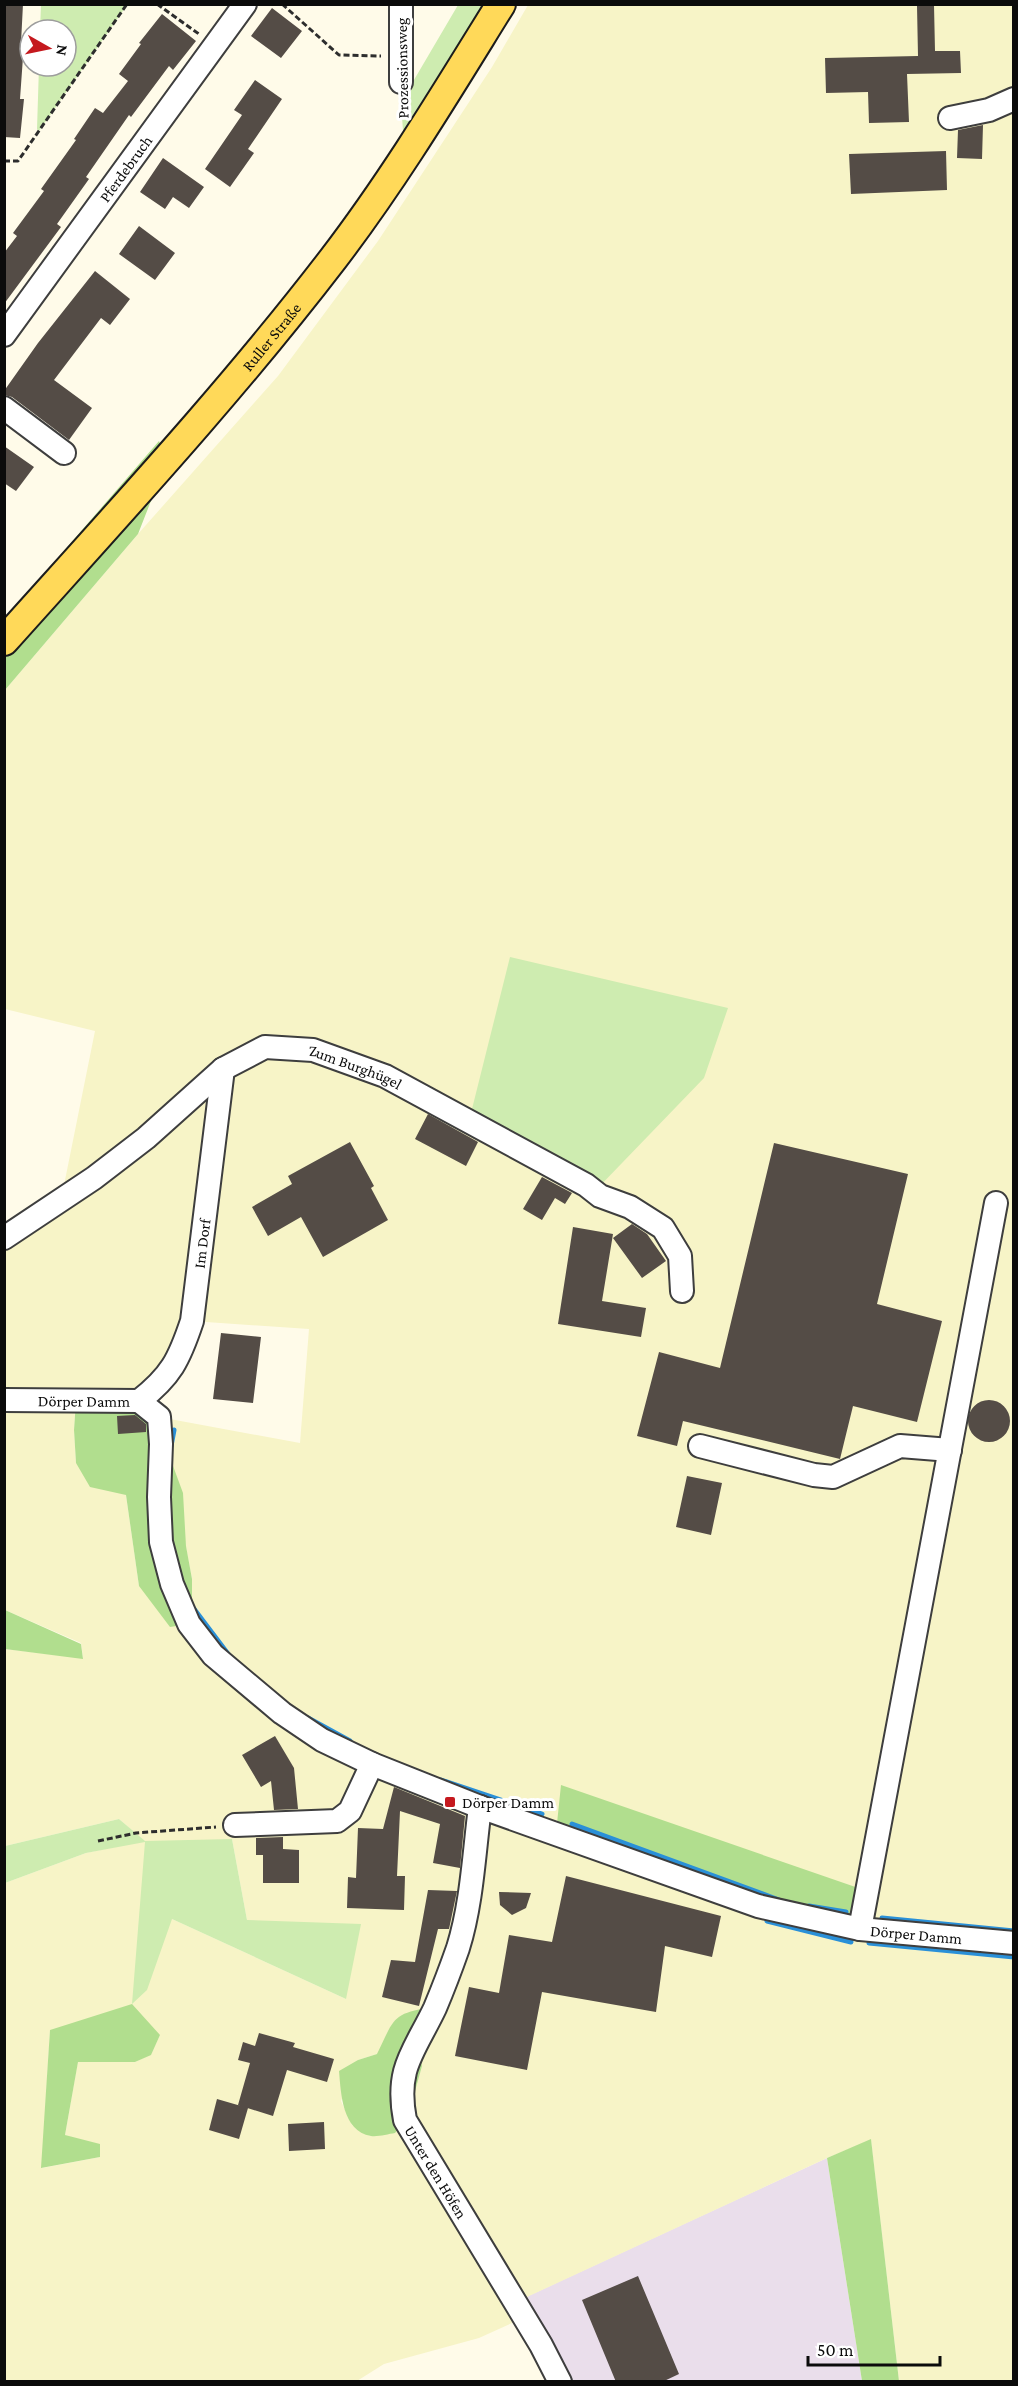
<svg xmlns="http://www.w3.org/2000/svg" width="1018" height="2386" viewBox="0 0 1018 2386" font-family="'Crimson Pro',serif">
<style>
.industrial{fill:#eadeeb}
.farmland{fill:#f7f4c7;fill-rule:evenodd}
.green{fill:#ceecb0}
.forest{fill:#b1de8e}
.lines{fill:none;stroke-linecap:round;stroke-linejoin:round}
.stream{stroke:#2a90d8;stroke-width:5}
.building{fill:#544c46}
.minor-casing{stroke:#3e3e3e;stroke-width:26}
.major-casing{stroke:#1c1c1c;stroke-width:32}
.path{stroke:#2d2d2d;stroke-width:3;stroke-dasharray:6 3;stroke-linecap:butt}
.minor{stroke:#fff;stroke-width:22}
.major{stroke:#ffd959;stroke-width:28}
.poi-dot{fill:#c5191e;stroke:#fff;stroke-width:2}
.labels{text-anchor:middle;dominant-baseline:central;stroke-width:6;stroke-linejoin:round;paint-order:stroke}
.street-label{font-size:16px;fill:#0b0b0b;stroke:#fff}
.poi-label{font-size:16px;fill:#0b0b0b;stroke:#fff;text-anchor:start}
</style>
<rect width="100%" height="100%" fill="#fffbe9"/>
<path class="industrial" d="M827,2158L862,2381H560L513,2303Z"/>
<path class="farmland" d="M528,5H1013V2381H899L871,2140L827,2158L514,2303L523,2318L479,2338L384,2364L357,2381H5V1883L86,1853L144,1841L119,1819L5,1846V1649L83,1658L81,1643L5,1610V1238L61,1200L95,1031L5,1009V690L138,534L278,376L378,241L492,67ZM192,1321L309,1329L300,1443L159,1417L169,1455L192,1579V1599L139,1586L126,1495L76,1463L74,1430L76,1401L156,1387ZM232,1839L247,1920L346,1999L172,1919ZM50,2030L160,2035L151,2054L135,2062L78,2061L65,2135L100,2157L42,2168ZM377,2054L422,2066L405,2120L370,2136L352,2125L341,2101L358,2060Z"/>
<path class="green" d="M41,5H127L39,131L37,129L39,66H66V30H40Z
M458,5H483L403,131L401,102Z
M510,957L728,1008L704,1078L595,1191L469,1121Z
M119,1819L145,1841L232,1839L247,1920L361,1924L346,1999L172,1919L147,1990L132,2004L145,1842L86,1853L5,1883V1846Z"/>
<path class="forest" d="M159,441L167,460L138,534L5,690V619Z
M76,1401H139L169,1455L183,1493L186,1546L192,1579V1599L189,1624L170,1627L139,1586L126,1495L90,1487L76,1463L74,1430Z
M5,1610L81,1644L83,1659L5,1649Z
M561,1785L867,1891L860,1929L556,1833Z
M132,2004L160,2035L151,2055L135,2062H78L65,2135L100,2144V2157L41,2168L50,2030Z
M435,2007L417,2042L422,2066L415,2091L405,2120L395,2133C388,2134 378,2137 371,2136C342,2131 341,2093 339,2071L358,2060L377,2054C395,2017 392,2013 435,2007Z
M871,2139L899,2381H862L827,2158Z"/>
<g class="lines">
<path class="stream" d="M171,1446L174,1430
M194,1609L228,1654
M308,1718L350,1741
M441,1780L542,1814
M572,1824L779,1900
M809,1906L846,1912
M882,1918L1014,1931
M767,1921L851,1942
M869,1943L1014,1957"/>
</g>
<path class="building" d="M4,4H23L21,43H24L20,99H24L20,138L4,137Z
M934,5L935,51H960L961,73L907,74L909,122L869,123L868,92L826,93L825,58L918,56L917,6Z
M272,8L302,31L281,58L251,36Z
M162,14L196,41L173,70L169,66L131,117L129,115L86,177L89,179L57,224L61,227L4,304V253L17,236L13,233L44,191L41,189L76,140L74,139L95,108L103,113L128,81L119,74L141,44L139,43Z
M255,80L282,99L248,149L254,153L230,187L205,169L242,115L234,110Z
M983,125L982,159L957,158L958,130Z
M946,151L947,190L851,194L849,154Z
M163,158L204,187L189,208L173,197L165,209L140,192Z
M139,226L175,253L155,280L119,254Z
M95,271L130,299L110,325L101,318L54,380L92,408L69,440L12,397L4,395V391L38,343Z
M4,446L34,467L16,491L4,483Z
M428,1114L478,1142L466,1166L415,1139Z
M350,1142L374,1186L371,1188L388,1220L323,1257L301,1217L268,1236L252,1207L292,1184L288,1176Z
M774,1143L908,1174L877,1304L942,1321L917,1422L853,1406L840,1459L683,1421L677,1446L637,1436L659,1352L720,1368Z
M542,1177L572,1193L565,1204L555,1198L542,1220L523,1209Z
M632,1224L647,1234L666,1261L642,1278L613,1238Z
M573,1227L613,1234L602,1301L646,1308L641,1337L558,1324Z
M221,1333L261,1337L253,1403L213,1399Z
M968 1421a21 21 0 1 1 42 0a21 21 0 1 1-42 0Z
M135,1415L146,1424V1432L118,1434L117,1416Z
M687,1476L722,1483L711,1535L676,1527Z
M275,1736L294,1768L298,1809L274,1810L271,1781L261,1787L242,1755Z
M394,1787L465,1816L460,1868L433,1863L440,1824L400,1811L397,1876H405L404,1910L347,1908L348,1877L356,1878L358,1828L383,1829Z
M283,1837V1849L299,1850V1883H263V1855H256V1838Z
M566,1876L721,1916L712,1957L665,1946L656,2012L542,1992L527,2070L455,2056L469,1987L499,1993L509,1935L552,1942Z
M428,1890L457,1891L449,1929H438L419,2006L382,1997L391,1960L415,1962Z
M499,1892L531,1893L526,1908L512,1915L500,1905Z
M259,2033L295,2043L293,2047L334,2059L327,2082L287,2070L273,2116L238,2105L250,2063L238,2060L243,2042L255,2046Z
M217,2099L248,2108L239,2139L209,2130Z
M324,2122L325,2149L289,2151L288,2124Z
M638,2276L679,2374L662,2382H616L582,2300Z"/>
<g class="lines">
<g class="minor-casing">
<g id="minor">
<path d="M401,82V4"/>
<path d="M950,118L989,110L1014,99"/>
<path id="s1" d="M4,335L245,4"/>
<path d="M4,408L64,453"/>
<path id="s2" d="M4,1238L94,1178L146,1138L223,1069L265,1047L313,1050L385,1076L586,1185L600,1196L630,1207L663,1228L680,1256L682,1291"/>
<path id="s3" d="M4,1400L139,1401L159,1417L161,1444L159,1497L161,1542L172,1584L189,1624L213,1655L282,1713L322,1740L372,1764L480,1807L758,1906L860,1929L1014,1943"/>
<path id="s4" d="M139,1401C171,1376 179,1360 192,1321L223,1069"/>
<path d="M700,1446L814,1475L833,1477L900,1446L950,1450"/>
<path id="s5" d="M480,1807C474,1853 472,1903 458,1948C451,1968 443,1989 435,2008C414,2052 395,2068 405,2120L541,2345L560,2382"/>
<path d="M235,1825L337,1821L350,1811L372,1764"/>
<path d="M860,1929L996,1203"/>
</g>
</g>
<g class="major-casing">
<g id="major">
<path id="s6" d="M4,641C116,516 231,392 333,259C395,178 447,91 501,4"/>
</g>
</g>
<path class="path" d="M157,4L199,34
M282,4L339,55L381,56
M401,101L402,119
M4,161H18L127,4
M98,1841L136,1833L216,1827"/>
<use href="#minor" class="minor"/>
<use href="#major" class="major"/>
</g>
<rect class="poi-dot" x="444" y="1796" width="12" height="12" rx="3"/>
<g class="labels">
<g class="street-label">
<text transform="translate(402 68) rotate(-91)">Prozessionsweg</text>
<text stroke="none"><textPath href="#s1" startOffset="206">Pferdebruch</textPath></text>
<text stroke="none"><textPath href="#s6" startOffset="405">Ruller Straße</textPath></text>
<text stroke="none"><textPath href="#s2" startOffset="418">Zum Burghügel</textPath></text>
<text stroke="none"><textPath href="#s4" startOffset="176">Im Dorf</textPath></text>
<text stroke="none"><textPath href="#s3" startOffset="80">Dörper Damm</textPath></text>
<text stroke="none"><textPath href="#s3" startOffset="1178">Dörper Damm</textPath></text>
<text stroke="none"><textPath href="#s5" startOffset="387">Unter den Höfen</textPath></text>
</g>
<g class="poi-label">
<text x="462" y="1802">Dörper Damm</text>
</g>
</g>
<rect width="1018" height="2386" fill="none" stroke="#0b0b0b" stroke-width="12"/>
<g transform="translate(48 48) rotate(99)"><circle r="28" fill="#ffffff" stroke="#9d9d9d" stroke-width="1.5"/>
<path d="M0-4.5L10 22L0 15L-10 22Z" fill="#c5191e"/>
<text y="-9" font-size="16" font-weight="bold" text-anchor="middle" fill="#0b0b0b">N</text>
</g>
<path d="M808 2356v9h132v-9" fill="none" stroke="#0b0b0b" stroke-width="3"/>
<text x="817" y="2356" font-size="18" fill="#0b0b0b" stroke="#ffffff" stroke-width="4.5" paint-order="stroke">50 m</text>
</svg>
